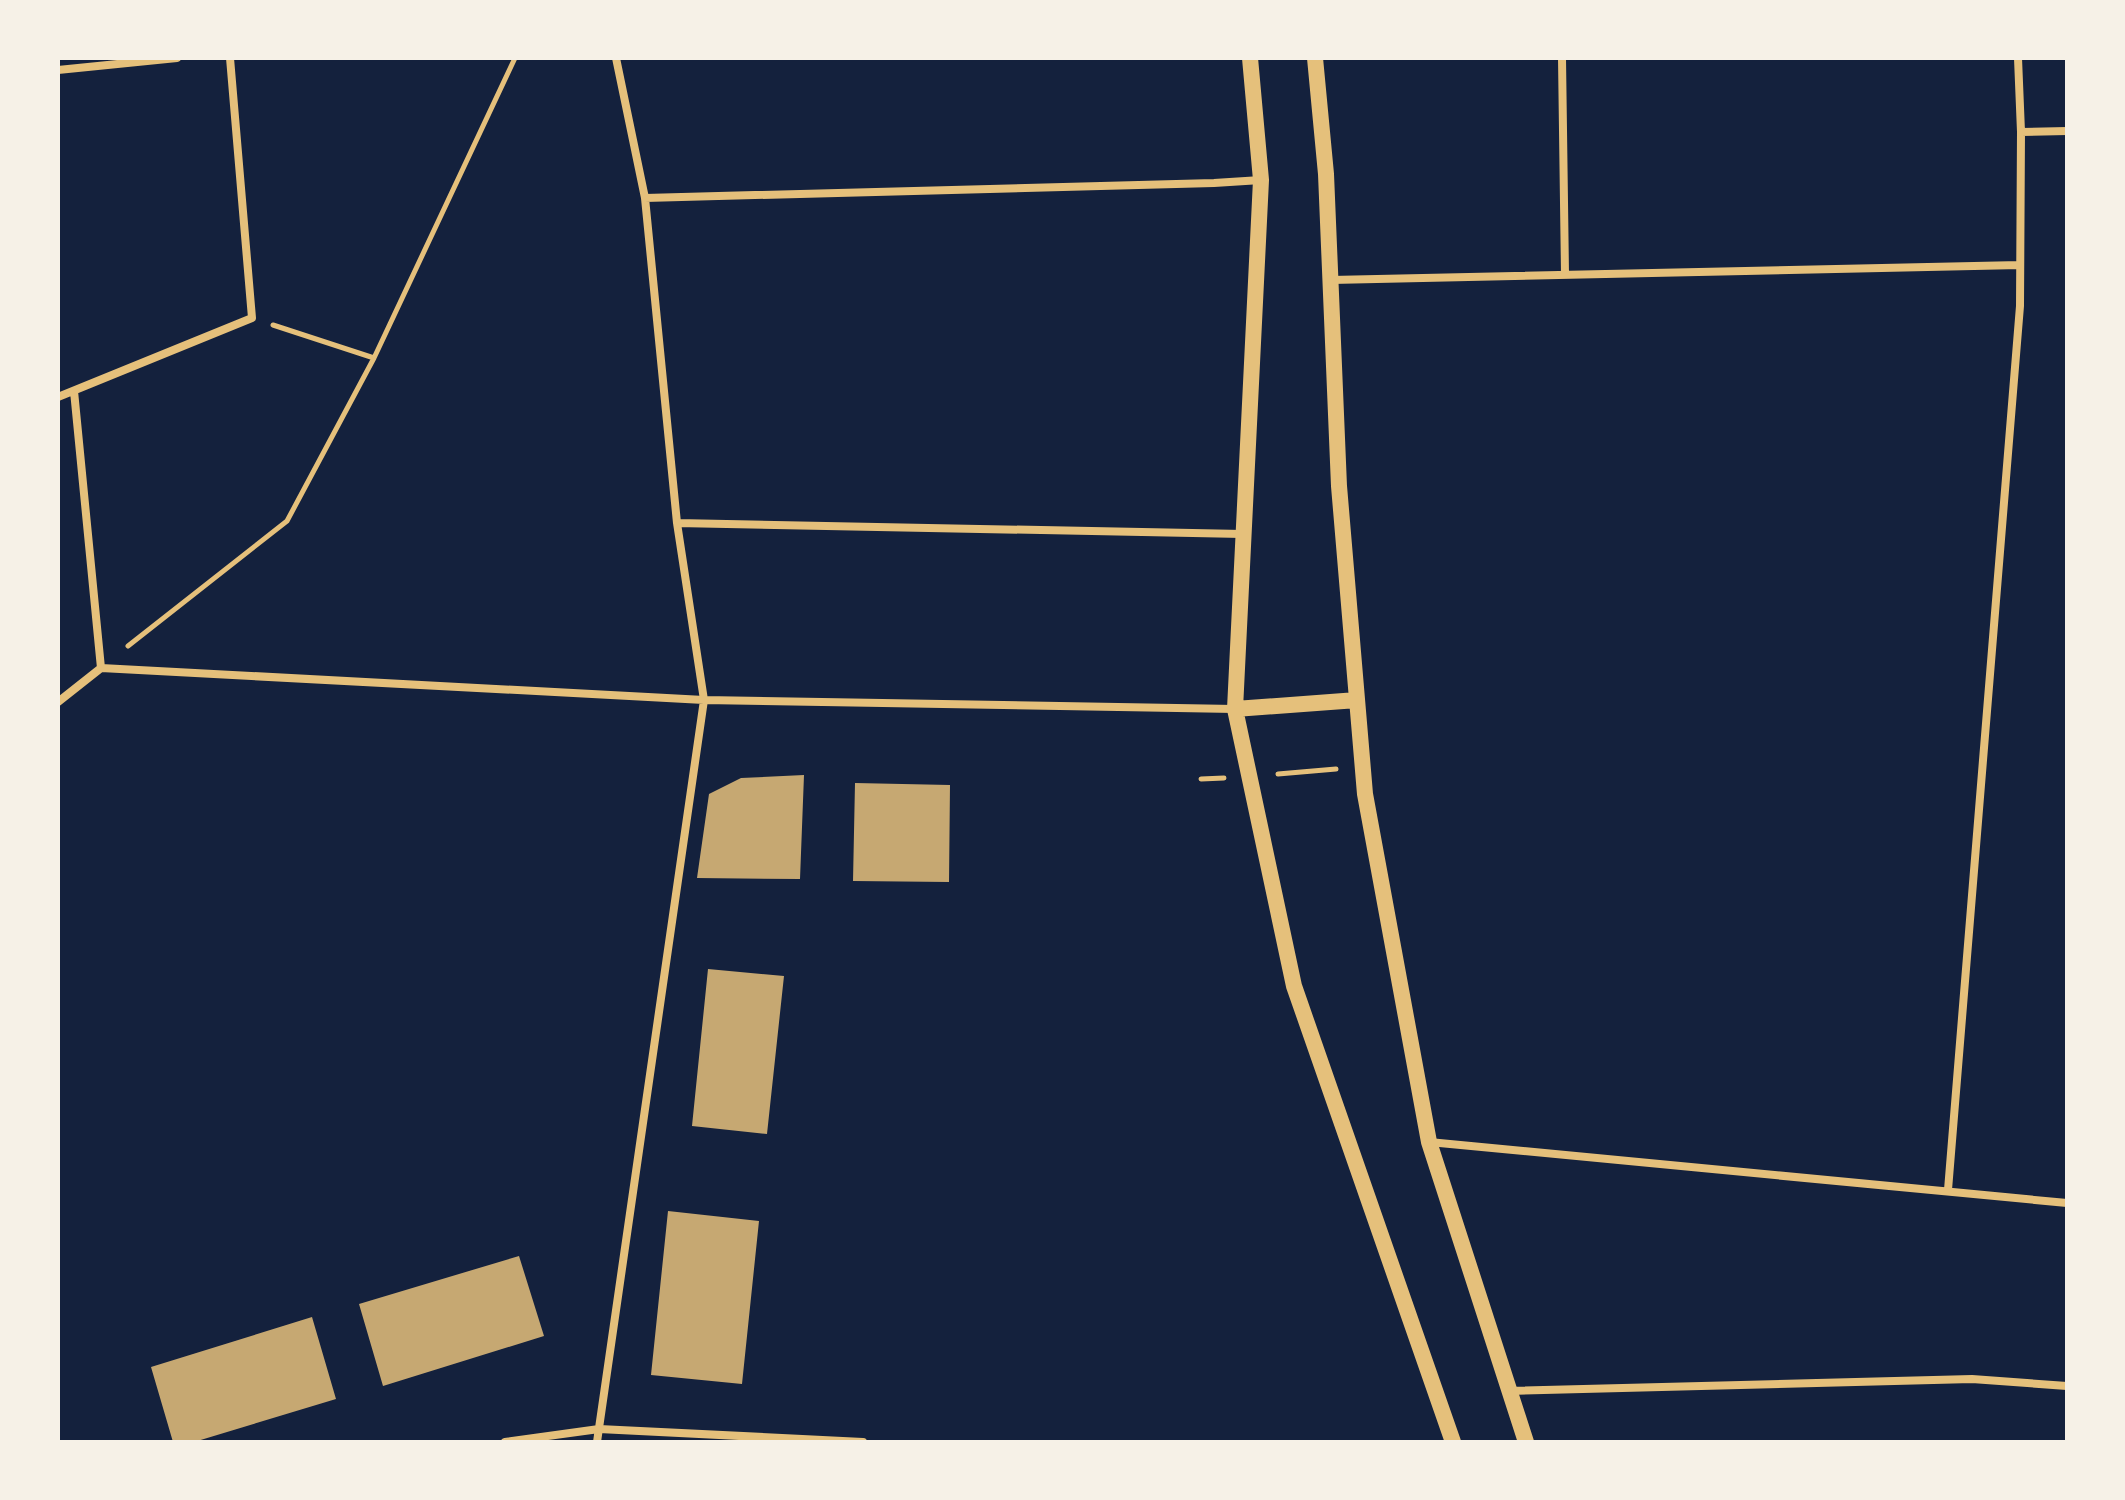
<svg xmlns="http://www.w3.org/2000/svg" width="2125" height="1500" viewBox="0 0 2125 1500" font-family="Poppins,sans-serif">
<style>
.building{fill:#c6a872}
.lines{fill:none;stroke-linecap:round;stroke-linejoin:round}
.path{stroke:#e5c07b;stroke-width:5}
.minor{stroke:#e5c07b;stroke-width:8}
.secondary{stroke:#e5c07b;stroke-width:16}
</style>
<rect width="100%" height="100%" fill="#14213d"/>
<path class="building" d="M804,775L800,879L697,878L709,794L741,778Z
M855,783L950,785L949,882L853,881Z
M708,969L784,976L767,1134L692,1126Z
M668,1211L759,1221L742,1384L651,1375Z
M519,1256L544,1336L383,1386L359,1304Z
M312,1317L336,1399L194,1442H173L151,1367Z"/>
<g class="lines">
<path class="path" d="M273,325L374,358
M128,646L287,521L374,358L515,58
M1278,774L1336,769
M1201,779L1224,778"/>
<path class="minor" d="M1562,58L1565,274
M58,70L177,58
M2021,132L2067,131
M645,198L1214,183L1261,180
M1331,280L2020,265
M74,391L101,668L704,700L1235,709
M58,397L252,318L230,58
M677,523L1243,534
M58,702L101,668
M1429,1142L2067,1203
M1948,1190L2020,306L2021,132L2018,58
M1509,1391L1972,1379L2067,1386
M505,1442L599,1429L863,1442
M597,1442L704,700L677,523L645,198L616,58"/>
<path class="secondary" d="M1250,58L1261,180L1235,709L1294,986L1453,1442
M1315,58L1326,174L1339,486L1365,794L1429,1142L1526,1442
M1235,709L1357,700"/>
</g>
<rect width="2125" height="1500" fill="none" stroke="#f6f1e7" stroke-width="120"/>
</svg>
